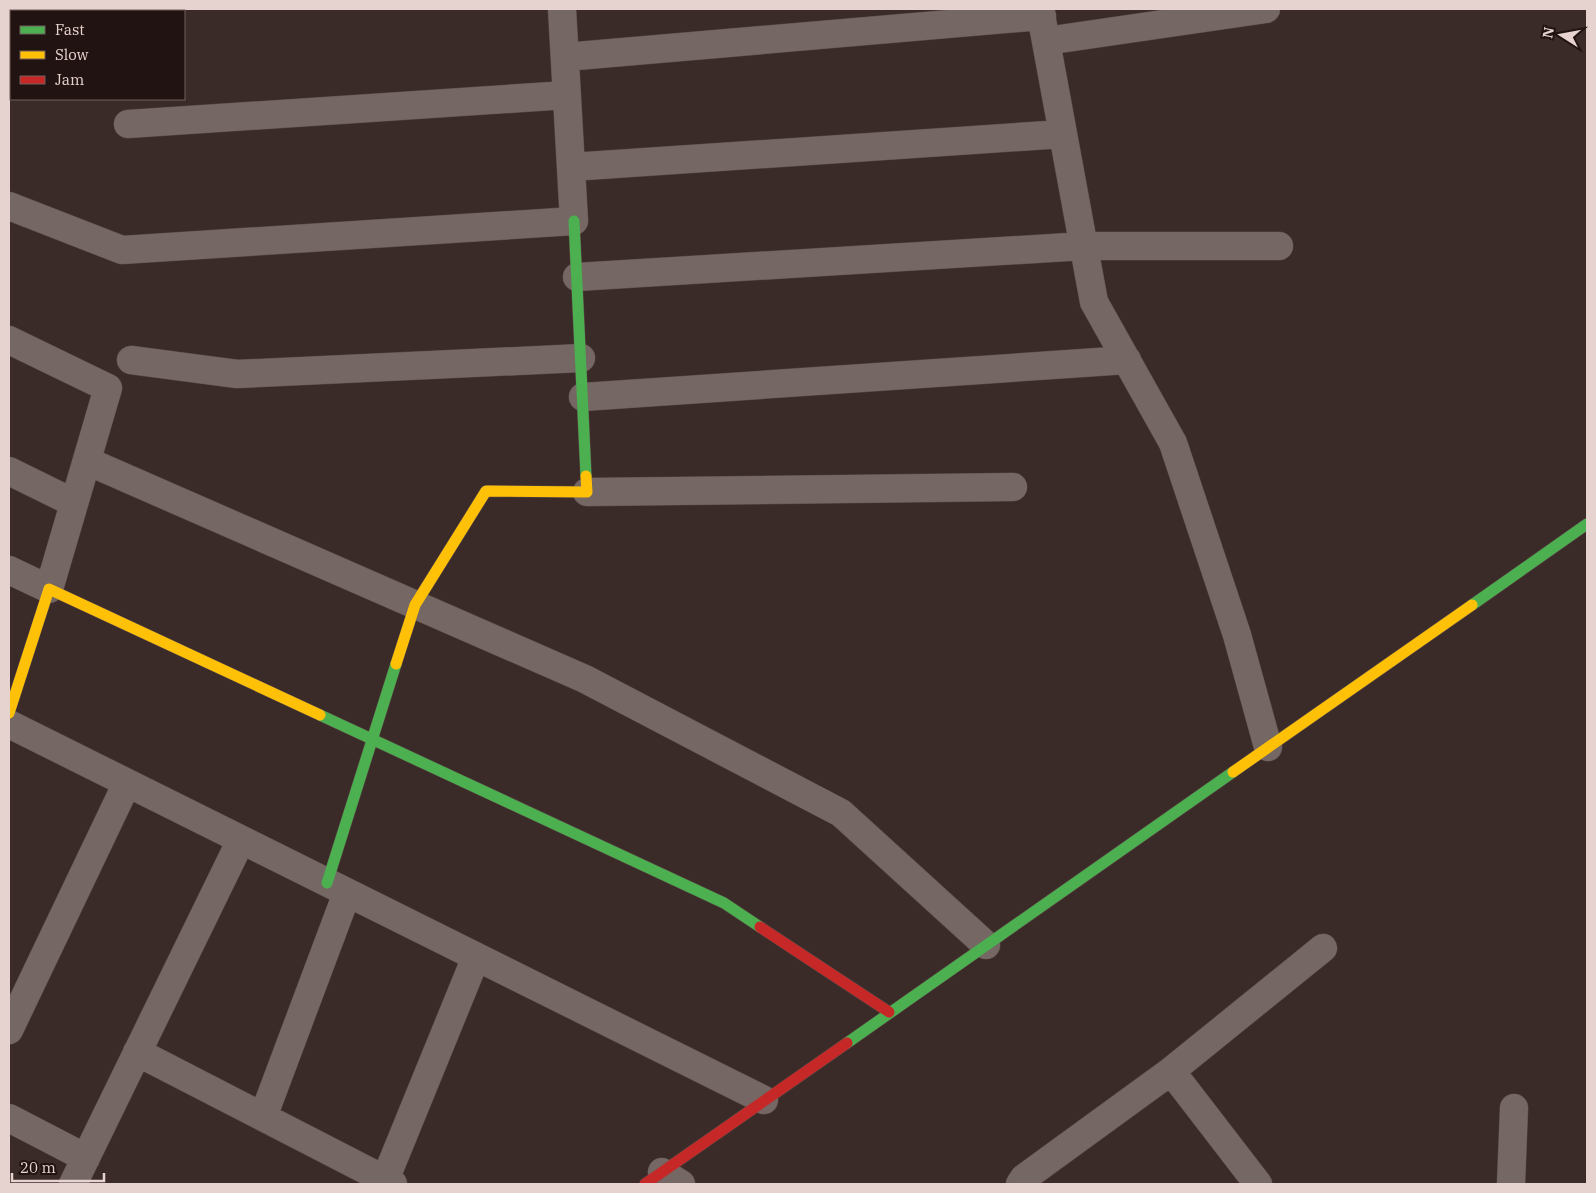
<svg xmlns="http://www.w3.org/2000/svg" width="1596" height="1193" viewBox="0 0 1596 1193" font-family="'IBM Plex Serif',serif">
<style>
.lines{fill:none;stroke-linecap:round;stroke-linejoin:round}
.street-casing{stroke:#594a47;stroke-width:29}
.fast-casing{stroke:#594a47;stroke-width:12}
.slow-casing{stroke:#594a47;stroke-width:12}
.jam-casing{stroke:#594a47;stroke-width:12}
.street{stroke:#746764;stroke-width:28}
.fast{stroke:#4caf50;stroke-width:11}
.slow{stroke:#ffc107;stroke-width:11}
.jam{stroke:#c62828;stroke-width:11}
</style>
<rect width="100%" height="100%" fill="#3b2b28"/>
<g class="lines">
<g class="street-casing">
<path id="street" d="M1040,9L1094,302L1173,443L1237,635L1268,747
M30,11L32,9
M1046,41L1266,9
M9,45L11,41
M565,57L1042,16
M128,124L567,95
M571,167L1063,134
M9,206L122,250L574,221L562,9
M577,277L1084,246H1279
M9,340L108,388L49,589L9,570
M131,360L237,374L581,358
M583,397L1127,360
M87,461L585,679L841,813L986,945
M9,471L74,503
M587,492L1013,487
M9,724L764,1100
M9,1030L127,783
M137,1052L393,1184
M1171,1071L1323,948
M263,1117L347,893
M9,1118L86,1158
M662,1172L681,1184
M385,1180L476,957
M73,1184L241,840
M1020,1184L1024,1178L1171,1071L1258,1184
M1511,1184L1514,1108"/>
</g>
<g class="fast-casing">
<path id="fast" d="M574,221L586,476
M1472,605L1587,524
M320,715L724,903L760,927
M327,883L396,664
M847,1043L1233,772"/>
</g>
<g class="slow-casing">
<path id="slow" d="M396,664L415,605L486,491L587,492L586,476
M9,713L49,589L320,715
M1233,772L1472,605"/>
</g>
<g class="jam-casing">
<path id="jam" d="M760,927L889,1012
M645,1184L847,1043"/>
</g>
<use href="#street" class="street"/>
<use href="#fast" class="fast"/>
<use href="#slow" class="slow"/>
<use href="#jam" class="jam"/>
</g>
<rect width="1596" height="1193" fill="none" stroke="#e6d2ce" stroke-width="20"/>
<rect x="10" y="10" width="175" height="90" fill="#211311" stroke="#705f5d"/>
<rect x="20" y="26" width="25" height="8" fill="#4caf50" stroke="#705f5d"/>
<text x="55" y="35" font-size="15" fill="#e6d2ce">Fast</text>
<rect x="20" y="51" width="25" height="8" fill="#ffc107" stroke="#705f5d"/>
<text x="55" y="60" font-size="15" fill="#e6d2ce">Slow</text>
<rect x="20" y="76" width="25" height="8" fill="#c62828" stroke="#705f5d"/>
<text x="55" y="85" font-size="15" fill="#e6d2ce">Jam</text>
<g transform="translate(1561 35) rotate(281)" stroke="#211311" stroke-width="4" paint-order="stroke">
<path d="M0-4L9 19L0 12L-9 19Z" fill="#e6d2ce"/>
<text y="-8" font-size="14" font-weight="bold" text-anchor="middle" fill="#e6d2ce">N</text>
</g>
<path d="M12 1173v8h92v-8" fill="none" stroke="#e6d2ce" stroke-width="2.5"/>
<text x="20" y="1173" font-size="15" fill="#e6d2ce" stroke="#211311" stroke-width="4" paint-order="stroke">20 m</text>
</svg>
